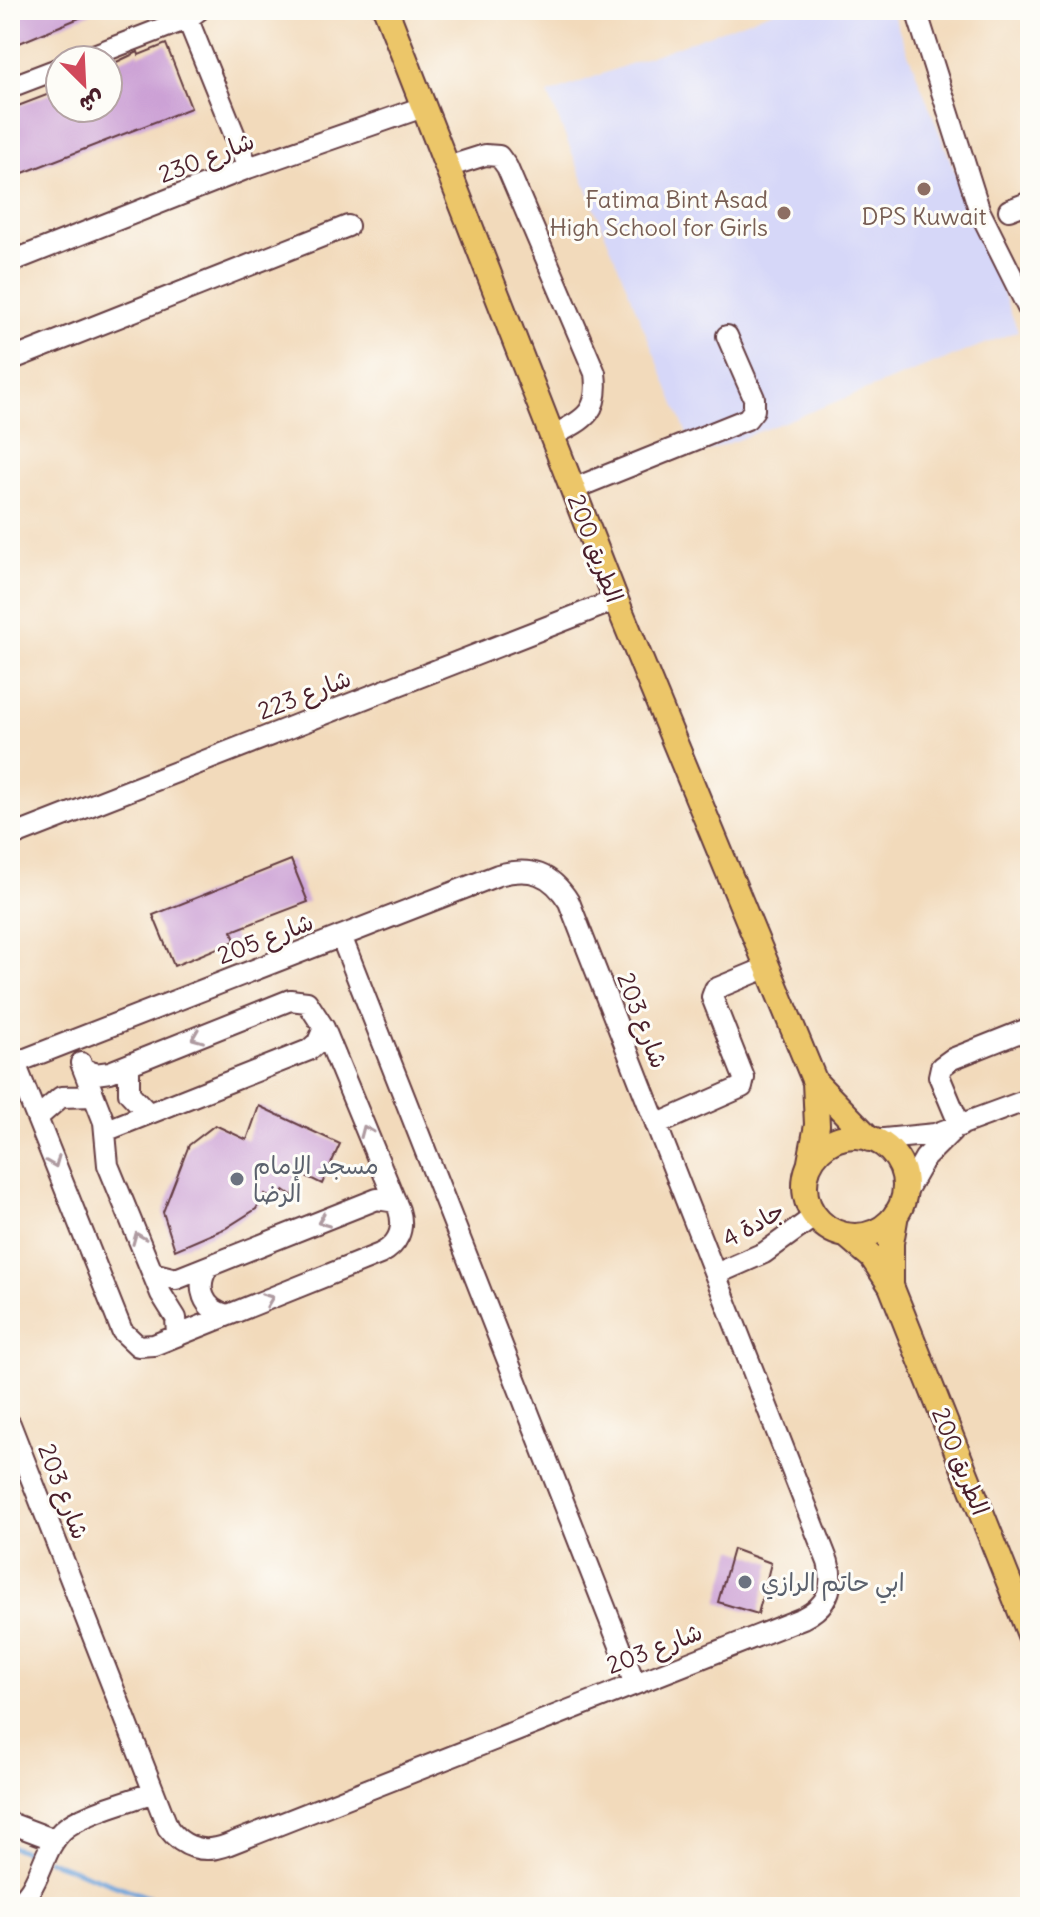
<svg xmlns="http://www.w3.org/2000/svg" width="1040" height="1917" viewBox="0 0 1040 1917" font-family="Delius,'Playpen Sans Arabic',sans-serif">
<style>
.built{fill:#d6d7f8}
.lines{fill:none;stroke-linecap:round;stroke-linejoin:round}
.stream{stroke:#6ba1d9;stroke-width:5}
.building{fill:#cca1d5}
.minor-casing{stroke:#633b41;stroke-width:24}
.major-casing{stroke:#633b41;stroke-width:28}
.minor{stroke:#fff;stroke-width:20}
.major{stroke:#ecc669;stroke-width:24}
.oneway{stroke:#ae9aa0}
.education-dot{fill:#8d6e63;stroke:#fdfcf7;stroke-width:3}
.worship-dot{fill:#6b7280;stroke:#fdfcf7;stroke-width:3}
.labels{text-anchor:middle;dominant-baseline:central;stroke-width:6;stroke-linejoin:round;paint-order:stroke}
.street-label{font-size:24px;fill:#4a1f2b;stroke:#fdfcf7}
.education-label{font-size:24px;fill:#785e54;stroke:#fdfcf7;text-anchor:end}
.worship-label{font-size:24px;fill:#5b616d;stroke:#fdfcf7;text-anchor:start}
</style>
<rect width="100%" height="100%" fill="#fdfcf7"/>
<filter id="ink" filterUnits="userSpaceOnUse"><feTurbulence type="fractalNoise" baseFrequency=".0125" numOctaves="2"/><feDisplacementMap in="SourceGraphic" scale="16" xChannelSelector="R" yChannelSelector="G"/><feConvolveMatrix kernelMatrix="1 2 1 2 8 2 1 2 1" color-interpolation-filters="sRGB"/></filter>
<filter id="wash" filterUnits="userSpaceOnUse"><feTurbulence type="fractalNoise" baseFrequency=".006" numOctaves="4" result="noise"/><feDisplacementMap in="SourceGraphic" scale="32" xChannelSelector="R" yChannelSelector="G"/><feGaussianBlur stdDeviation="1.8" result="paint"/><feColorMatrix in="noise" values="0 0 0 0 0 0 0 0 0 0 0 0 0 0 0 0 0 1.4 0 .05"/><feComposite in="paint" operator="in"/></filter>
<g filter="url(#wash)">
<rect width="100%" height="100%" fill="#f2dabb"/>
<path class="built" d="M776,10H891L1018,331L696,456L548,94Z"/>
<g class="lines">
<path class="stream" d="M10,1846L39,1857
M48,1860L175,1907"/>
</g>
<g id="blocks">
<path class="building" d="M10,10H96V11L10,47Z
M166,44L191,108L10,178V109L57,91L60,108H108V66L138,52L139,55Z
M291,860L308,902L232,931L235,941L174,966L153,915Z
M259,1106L340,1144L322,1184L300,1173L293,1196L284,1190L277,1203L265,1194L256,1209L226,1228L175,1250L163,1212L189,1145L215,1125L247,1140Z
M733,1549L771,1563L758,1614L718,1602Z"/>
</g>
</g>
<g filter="url(#ink)">
<use href="#blocks" fill-opacity="0" stroke="#633b41" stroke-width="2"/>
<g class="lines">
<g class="minor-casing">
<path id="minor" d="M184,10L248,168
M916,10L980,212L1030,312
M81,60L187,19L199,10
M10,87L60,68
M447,167L485,155L499,156L507,167L595,373C600,413 585,419 552,436
M1009,210L1030,202
M10,262L248,168L423,107
M10,360L348,226
M573,489L747,419L754,410V398L727,336
M10,837L616,600
M341,936L635,1684
M15,1063L122,1331L138,1346L154,1345L380,1254C398,1245 405,1229 399,1210L324,1028L307,1002L290,1000L110,1072L95,1074L83,1068
M81,1063L104,1122L108,1165L161,1294L176,1318L177,1335
M10,1065L498,875C530,866 551,873 569,902L828,1562C835,1588 827,1606 803,1618L227,1845C204,1854 183,1848 168,1828L10,1424
M129,1065V1093L148,1113
M37,1118L61,1097L94,1096
M656,1125L742,1087L744,1078L712,997L715,989L768,967
M960,1126L939,1076L941,1067L952,1059L1030,1028
M105,1131L309,1050L318,1042L324,1028
M874,1140L935,1134L1030,1099
M904,1195L925,1158L952,1131
M208,1267C195,1287 203,1310 227,1315
M152,1273L176,1279L377,1199L396,1202
M716,1274L764,1253L815,1216
M10,1823L55,1840
M11,1907C42,1891 39,1854 62,1831C79,1814 130,1801 154,1792"/>
</g>
<g class="major-casing">
<path id="major" d="M386,10L616,600L815,1082L870,1139
M805 1186a50 50 0 1 1 100 0a50 50 0 1 1-100 0Z
M810,1162L817,1125L815,1082
M846,1235L872,1257L891,1286L1030,1635
M891,1284V1243L896,1214"/>
</g>
<use href="#minor" class="minor"/>
<use href="#major" class="major"/>
</g>
<defs><path id="oneway-chevron" d="M-2-3.5L2.5 0L-2 3.5" fill="none" stroke-width="1.6" stroke-linecap="round" stroke-linejoin="round" transform="scale(2)"/></defs>
<g class="oneway">
<use href="#oneway-chevron" transform="translate(197 1037) rotate(158)"/>
<use href="#oneway-chevron" transform="translate(366 1131) rotate(-113)"/>
<use href="#oneway-chevron" transform="translate(54 1162) rotate(68)"/>
<use href="#oneway-chevron" transform="translate(323 1221) rotate(158)"/>
<use href="#oneway-chevron" transform="translate(138 1238) rotate(-112)"/>
<use href="#oneway-chevron" transform="translate(268 1299) rotate(-22)"/>
</g>
</g>
<g class="education-dot">
<circle cx="924" cy="189" r="8"/>
<circle cx="784" cy="213" r="8"/>
</g>
<g class="worship-dot">
<circle cx="237" cy="1179" r="8"/>
<circle cx="745" cy="1582" r="8"/>
</g>
<g class="labels">
<g class="street-label">
<text transform="translate(206 157) rotate(-21)">شارع 230</text>
<text transform="translate(596 548) rotate(69)">الطريق 200</text>
<text transform="translate(304 694) rotate(-21)">شارع 223</text>
<text transform="translate(265 938) rotate(-21)">شارع 205</text>
<text transform="translate(643 1020) rotate(69)">شارع 203</text>
<text transform="translate(753 1224) rotate(-30)">جادة 4</text>
<text transform="translate(961 1461) rotate(68)">الطريق 200</text>
<text transform="translate(64 1491) rotate(69)">شارع 203</text>
<text transform="translate(654 1648) rotate(-21)">شارع 203</text>
</g>
<g class="education-label">
<text x="768" y="199">Fatima Bint Asad<tspan x="768" dy="28">High School for Girls</tspan></text>
<text x="924" y="216" text-anchor="middle">DPS Kuwait</text>
</g>
<g class="worship-label">
<text x="253" y="1165">مسجد الإمام<tspan x="253" dy="28">الرضا</tspan></text>
<text x="761" y="1582">ابي حاتم الرازي</text>
</g>
</g>
<rect width="1040" height="1917" fill="none" stroke="#fdfcf7" stroke-width="40"/>
<g transform="translate(84 84) rotate(156)"><circle r="38" fill="#fdfcf7" stroke="#b5a4a5" stroke-width="2"/>
<path d="M0-6L14 30L0 20L-14 30Z" fill="#d1495b"/>
<text y="-12" font-size="22" font-weight="bold" text-anchor="middle" fill="#4a1f2b">ش</text>
</g>
</svg>
